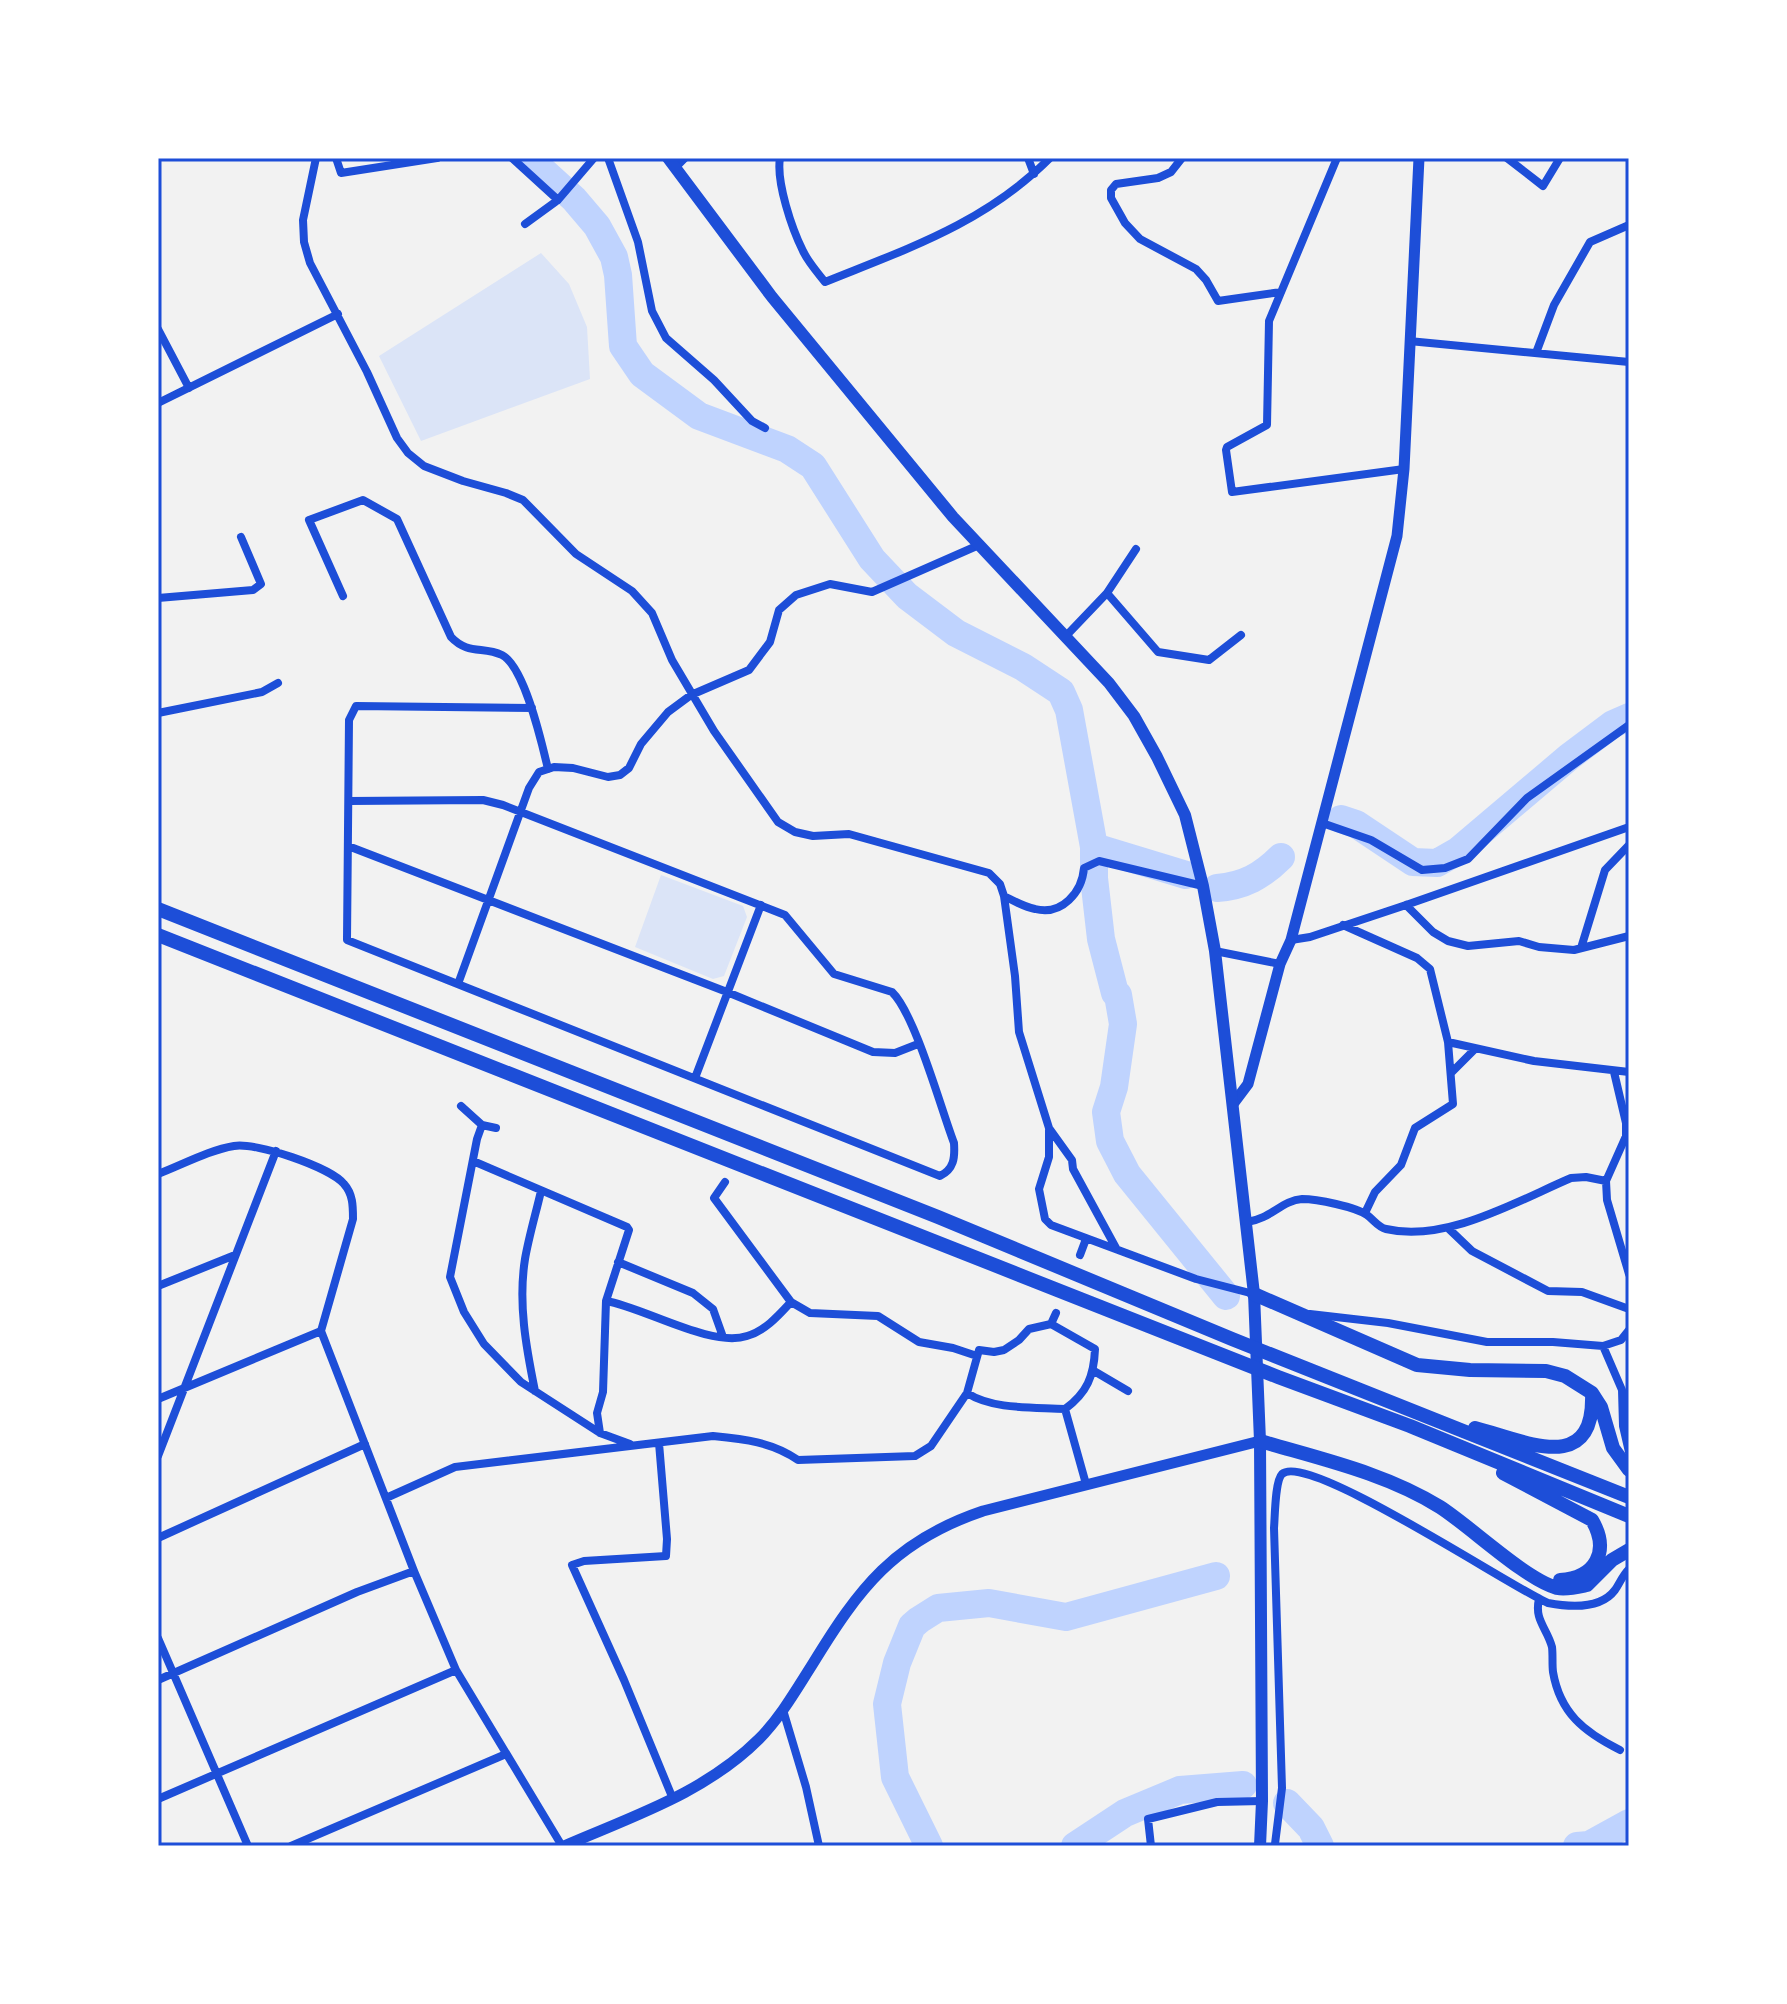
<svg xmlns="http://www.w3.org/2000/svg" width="1787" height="2004" viewBox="0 0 1787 2004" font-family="'Titillium Web',sans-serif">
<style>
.green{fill:#dbe4f7}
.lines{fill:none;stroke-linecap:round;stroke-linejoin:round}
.river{stroke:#bfd3fe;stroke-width:28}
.minor{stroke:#1d4ed8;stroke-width:8}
.tertiary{stroke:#1d4ed8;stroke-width:11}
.secondary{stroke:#1d4ed8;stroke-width:12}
.primary{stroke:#1d4ed8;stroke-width:14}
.neatline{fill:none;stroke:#1d4ed8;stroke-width:3}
</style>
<rect width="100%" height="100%" fill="#f2f2f2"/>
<path class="green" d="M541,253L569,284L587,327L590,379L421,441L379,356Z
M661,875L743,906L747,917L724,976L713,979L635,947Z"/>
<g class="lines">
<path class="river" d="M529,158L574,199L597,226L614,257L618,275L623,346L642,374L699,416L787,449L813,466L872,559L907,596L956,633L1023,667L1061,692L1069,710L1094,847V878L1101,939L1115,993L1118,995L1123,1024L1114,1087L1106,1112L1110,1141L1127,1174L1226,1296
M1341,819L1356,824L1413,862L1437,863L1458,851L1569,757L1613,724L1629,717
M1094,847L1186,875
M1217,888C1244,886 1262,876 1281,857
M1287,1803L1311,1828L1320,1846
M929,1846L895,1777L887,1704L897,1663L912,1626L919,1620L938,1608L989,1603L1066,1617L1216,1576
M1075,1846L1125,1813L1180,1790L1243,1785
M1577,1846L1589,1845L1629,1823"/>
<path class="minor" d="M316,158L303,220L304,242L310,263L367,372L397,438L408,453L424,466L463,481L506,493L523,500L576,554L632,591L652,613L672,660L714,731L778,822L795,832L813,836L849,834L989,873L1000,884L1004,896C1014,901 1024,907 1035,909C1062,916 1082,892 1084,868L1099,861L1203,886
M336,158L341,173L437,158
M512,158L558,200
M608,158L638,242L652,311L666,338L714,380L752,421L765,428
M780,158C776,182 792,229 803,251C808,262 818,273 825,282C909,248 985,223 1050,158
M1028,158L1034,174
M1182,158L1171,172L1158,178L1116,184L1111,190V198L1125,223L1140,239L1196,269L1206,280L1218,301L1281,292
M1337,158L1269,321L1267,425L1227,447L1226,450L1232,492L1404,469
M1507,158L1543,186L1560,158
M675,168L685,158
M525,224L558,200L594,158
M158,329L189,388
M1409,341L1629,362
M1536,353L1554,305L1590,242L1629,225
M158,403L338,314
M1107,593L1158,652L1209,660L1241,635
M343,596L309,520L363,500L397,519L451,637C468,655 483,646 502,655C525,667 542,744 548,769
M158,598L253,590L261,584L241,537
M1065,637L1107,593L1136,549
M158,713L262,692L278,683
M349,801L483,800L503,805L785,915L834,974L892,992C915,1014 941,1109 954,1143C955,1158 954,1169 940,1176L347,940L349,720L356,706L532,708
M1322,823L1371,840L1422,870L1445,868L1468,859L1527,798L1629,725
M348,846L727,992L873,1052L895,1053L918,1044
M1004,896L1015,976L1019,1032L1049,1128L1072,1160L1073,1169L1116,1248
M1406,905L1433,932L1448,941L1468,946L1519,941L1539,947L1574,950L1629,936
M1343,925L1417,958L1430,969L1448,1042L1534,1061L1629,1072
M1291,940L1310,937L1406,905L1629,827
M1581,948L1605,870L1629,845
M1215,951L1280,964
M458,984L529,788L539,772L554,767L573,768L608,777L620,775L629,768L641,744L668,712L691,695L749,670L770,642L779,610L796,595L830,584L872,592L979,545
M1614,1072L1626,1123V1136L1606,1181L1607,1200L1629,1274
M1451,1073L1475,1049
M695,1078L761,905
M461,1106L482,1125L496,1128
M482,1125L477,1139L450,1277L464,1312L484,1344L521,1382L600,1433L630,1444
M1049,1130V1157L1039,1189L1045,1219L1051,1225L1196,1279L1254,1294
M473,1161L627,1227L629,1230L606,1301L603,1392L597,1413L600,1433
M158,1174C182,1165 209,1150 234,1146C256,1142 330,1167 344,1184C353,1194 353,1206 353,1219L321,1331L414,1571L456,1670L562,1846
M725,1182L714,1198L791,1302L810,1313L878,1316L919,1342L953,1348L977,1356
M1365,1213L1375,1192L1401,1165L1415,1128L1453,1104L1448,1042
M1247,1222C1271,1219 1282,1200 1302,1199C1317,1199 1356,1207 1367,1215C1374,1220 1378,1227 1386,1229C1446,1243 1517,1201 1571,1178L1586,1177L1606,1181
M1449,1229L1472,1251L1548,1291L1582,1292L1629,1309
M1080,1255L1086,1239
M618,1262L693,1293L713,1309L723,1337
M158,1286L235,1255
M606,1301C643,1307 711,1348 747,1336C765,1331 779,1315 791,1302
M1056,1313L1051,1324L1095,1349C1094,1376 1087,1393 1065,1409
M1310,1314L1388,1323L1487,1342H1553L1603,1346L1622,1390L1623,1426L1629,1452
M1603,1346L1621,1340L1629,1330
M1094,1371L1128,1391
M535,1391C526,1347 518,1303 525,1259C529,1236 536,1213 541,1191
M967,1393C993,1410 1035,1407 1065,1409L1086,1484
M158,1399L321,1331
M659,1443L667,1539L666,1556L584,1561L572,1565L624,1680L673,1799
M158,1456L276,1151
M386,1498L455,1467L713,1436C744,1439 772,1442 798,1460L915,1456L931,1446L967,1393L979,1350L994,1352L1004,1350L1019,1340L1029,1329L1051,1324
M158,1538L365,1444
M1539,1599C1534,1620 1547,1628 1552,1647C1553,1655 1552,1664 1553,1672C1560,1713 1584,1732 1620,1750
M158,1638L248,1846
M158,1680L357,1592L414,1571
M783,1710L806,1787L819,1846
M158,1799L456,1670
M1275,1844L1282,1788L1274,1528C1275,1516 1275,1481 1282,1474C1307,1451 1512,1588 1548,1603C1569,1607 1600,1610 1615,1590C1620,1583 1622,1576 1629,1569
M291,1846L506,1754
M1151,1846L1148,1819L1217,1802L1262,1801"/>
<path class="tertiary" d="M1233,1104L1248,1084L1280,964L1291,940L1397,536L1404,469L1419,158
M564,1846C633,1816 705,1793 759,1739C780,1718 796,1690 812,1665C859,1588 894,1541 983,1511L1260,1441"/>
<path class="secondary" d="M668,158L772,297L953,517L1109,683L1134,716L1157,757L1185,815L1203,886L1215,951L1254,1294L1260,1441L1262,1801L1260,1846"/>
<path class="primary" d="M158,909L938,1217L1232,1339L1629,1497
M158,935L1278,1377L1410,1426L1629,1516
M1254,1294L1417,1365L1470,1370L1546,1371L1565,1376L1592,1393L1601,1407L1613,1448L1629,1470
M1475,1428C1525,1441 1595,1477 1592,1393
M1260,1441C1321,1459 1385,1473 1440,1507C1471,1527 1525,1579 1557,1588C1567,1590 1578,1587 1587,1585L1612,1560L1629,1550
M1503,1473L1592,1520C1610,1551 1596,1578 1560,1580"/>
</g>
<rect width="1787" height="2004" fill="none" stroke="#ffffff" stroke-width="320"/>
<rect x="160" y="160" width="1467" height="1684" class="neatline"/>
</svg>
